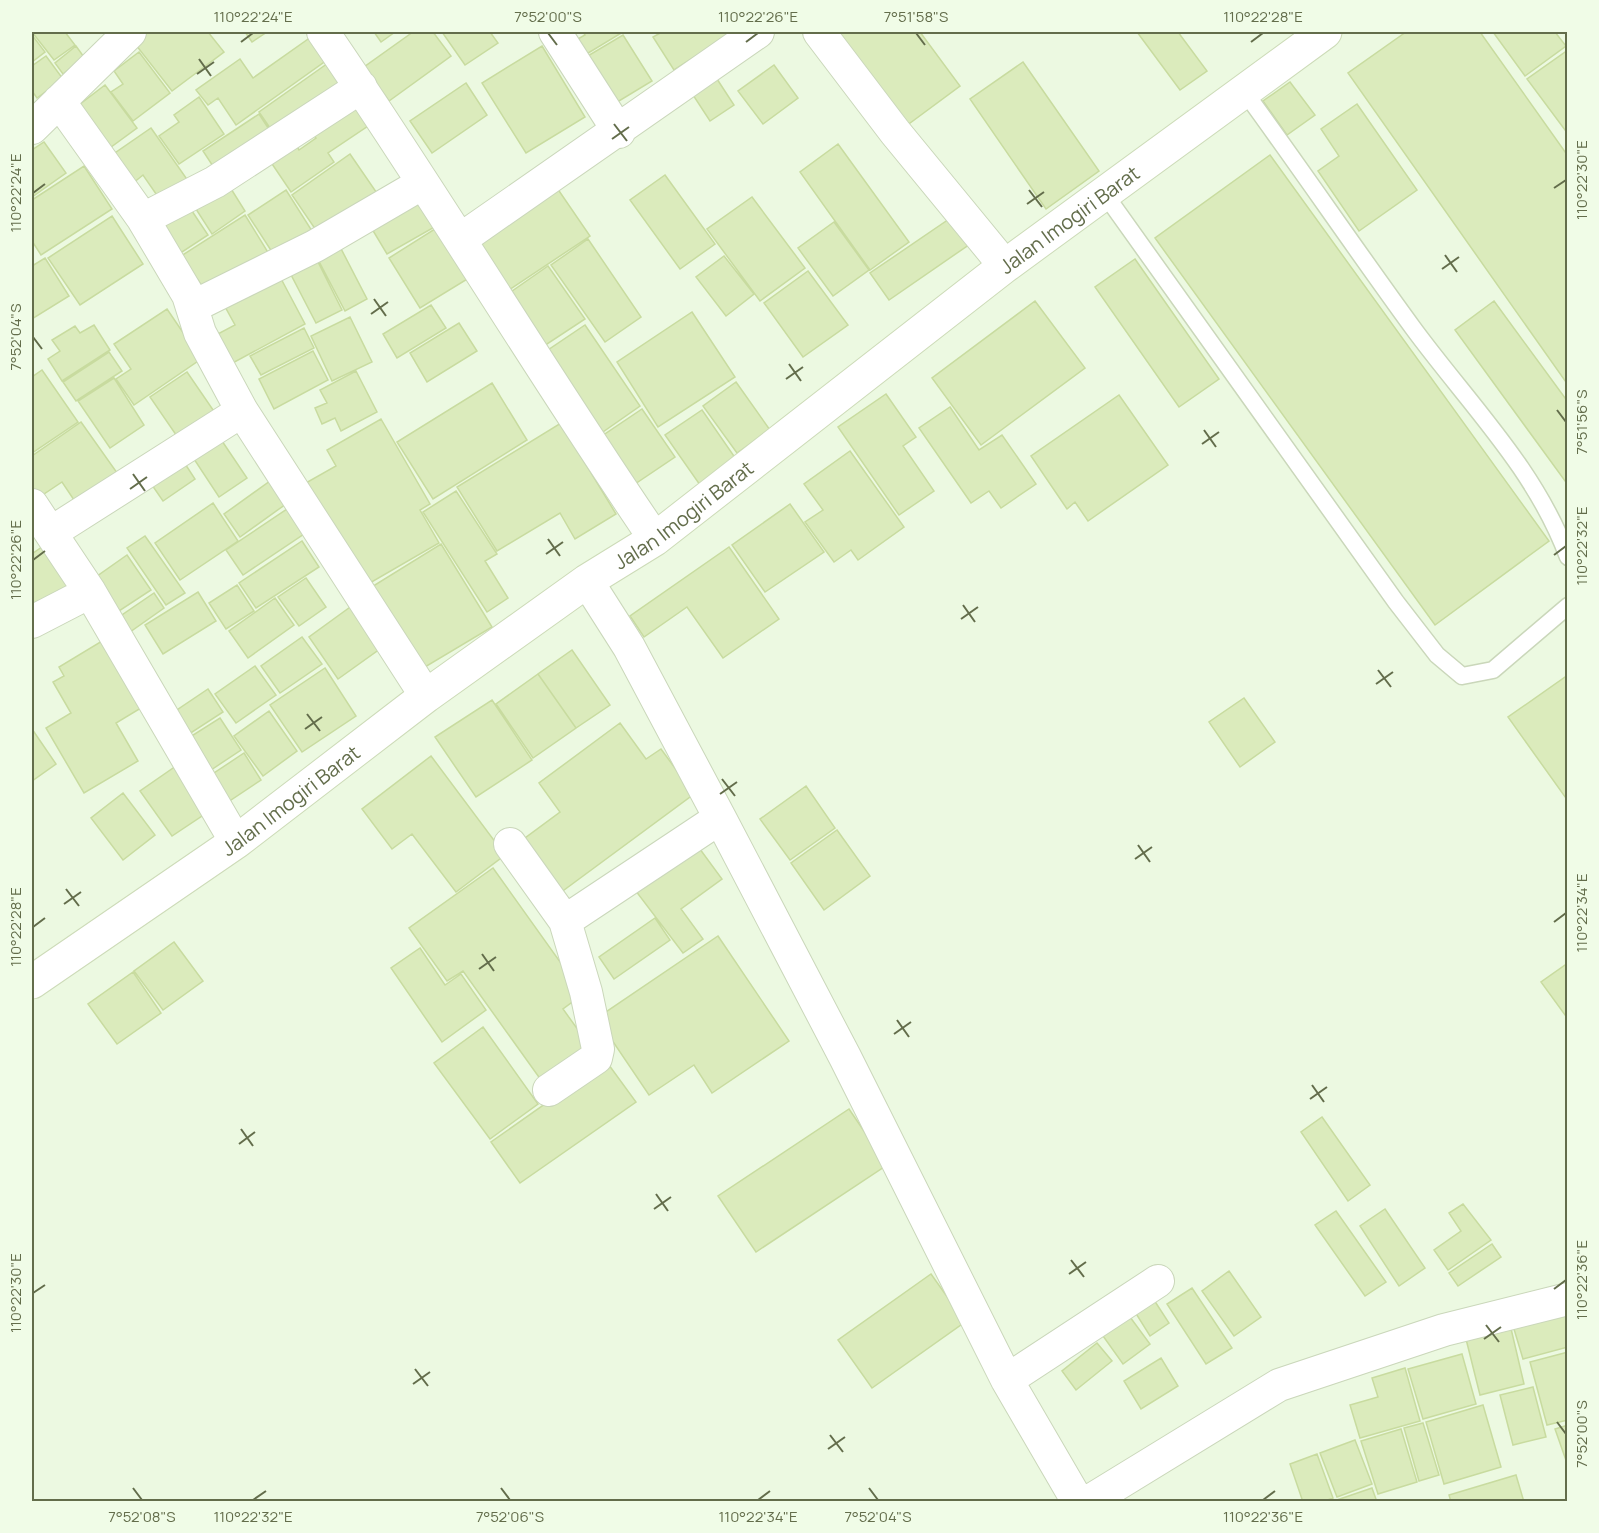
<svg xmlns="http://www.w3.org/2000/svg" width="1599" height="1533" viewBox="0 0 1599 1533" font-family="Manrope,sans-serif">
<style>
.building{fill:#dbebbc;stroke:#c8db9f;stroke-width:1.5}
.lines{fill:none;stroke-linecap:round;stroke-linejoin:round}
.service-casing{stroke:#cad7ba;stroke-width:19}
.minor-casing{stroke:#cad7ba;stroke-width:34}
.secondary-casing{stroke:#cddbb8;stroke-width:35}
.service{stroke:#fff;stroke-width:16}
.minor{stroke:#fff;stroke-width:32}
.secondary{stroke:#fff;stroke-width:33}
.ticks{fill:none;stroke:#636d4b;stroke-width:2}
.labels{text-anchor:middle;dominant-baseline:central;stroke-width:6;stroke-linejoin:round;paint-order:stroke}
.street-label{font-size:20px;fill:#636d4b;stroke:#f0fce7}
.neatline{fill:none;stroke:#636d4b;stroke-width:2}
.ticks-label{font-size:15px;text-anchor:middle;fill:#636d4b}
</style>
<rect width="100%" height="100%" fill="#ecf9e1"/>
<path class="building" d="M32,32H65L75,45L54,60Z
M143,32H208L224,52L172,91L132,40Z
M245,32H267L252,42Z
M374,32H395L381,42Z
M413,32H433L451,56L389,101L364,67Z
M442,32H490L498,43L465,65Z
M583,32H623L585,55L576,40L585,35Z
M662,32H744L704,51L674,70L653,37Z
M831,32H920L960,86L902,129Z
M1137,32H1178L1207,71L1180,90Z
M1406,32H1480L1568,156V385L1348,73Z
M1493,32H1555L1566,46L1525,76Z
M32,35L45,52L32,62Z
M623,35L652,81L614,104L581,60Z
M311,37L327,60L236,125L218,98L208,105L196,90L240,59L253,78Z
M76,46L84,57L63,74L55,63Z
M542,46L585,117L526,153L482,83Z
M1568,50V134L1527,79Z
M139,52L170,93L133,121L111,92L123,84L114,71Z
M46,56L63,79L37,98L32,91V66Z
M331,61L352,90L279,141L259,112Z
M1023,62L1099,171L1046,209L970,99Z
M774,65L798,98L763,124L738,91Z
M717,79L734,105L710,121L693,95Z
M1290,82L1315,115L1287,135L1263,101Z
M466,83L487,115L432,153L410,121Z
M105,85L137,128L107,150L75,108Z
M199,97L224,134L179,164L159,136L179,122L174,115Z
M358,98L374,122L328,153L334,162L291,192L266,155L292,138L299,150L316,138L310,130Z
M1357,104L1417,190L1359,231L1318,171L1339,156L1321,129Z
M259,114L276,140L220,177L203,151Z
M151,128L191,185L163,204L143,175L132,184L112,155Z
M44,142L66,173L32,197V150Z
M838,144L909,242L870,270L800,172Z
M350,154L381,199L322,239L292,195Z
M1270,155L1549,541L1435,625L1155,238Z
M84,166L112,209L41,255L32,241V200Z
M665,175L715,244L680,269L630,200Z
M228,184L245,211L212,234L194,206Z
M555,185L590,236L503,294L469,242Z
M286,190L312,231L274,255L248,215Z
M421,194L438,225L387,254L369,224Z
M752,197L805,268L760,301L707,229Z
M184,199L208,235L179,254L160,226Z
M245,215L269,254L206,293L198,280L194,283L178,258Z
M955,215L973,242L889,300L870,273Z
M112,216L143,264L80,305L48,258Z
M834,222L869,270L833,296L798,248Z
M438,227L469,278L420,308L389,258Z
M336,239L367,299L345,311L313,250Z
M588,239L641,317L605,342L551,265Z
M314,254L342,310L316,323L287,267Z
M724,256L754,294L726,316L696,277Z
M45,258L69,296L32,319V266Z
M1135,259L1219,379L1179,407L1095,287Z
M548,266L585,319L541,348L505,296Z
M808,271L848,325L803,357L764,303Z
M278,273L305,324L229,365L214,336L235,325L223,303Z
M1035,301L1085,368L981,445L932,378Z
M1494,301L1568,402V485L1455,330Z
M431,305L446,328L397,358L383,334Z
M167,309L201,359L134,405L116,379L131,369L114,344Z
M692,312L735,377L658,427L617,362Z
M350,317L372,362L332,381L311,336Z
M459,323L477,351L427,382L410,353Z
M94,325L110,350L62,381L48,359L60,351L52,340L75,326L80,333Z
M585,325L640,406L600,434L545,352Z
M304,328L314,348L261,375L250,356Z
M313,351L328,380L274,409L259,379Z
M109,352L122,371L76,401L63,382Z
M42,370L78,422L32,453V377Z
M356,371L377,412L341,431L335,418L322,424L315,408L327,403L320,390Z
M187,372L220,420L183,445L150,397Z
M114,378L144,425L110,448L78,401Z
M736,382L770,430L737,453L703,406Z
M492,383L527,440L433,499L397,442Z
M886,394L916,437L903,446L934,491L899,515L838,427Z
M1119,395L1168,465L1088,521L1075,502L1067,509L1031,456Z
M950,407L979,450L1002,435L1036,484L1001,508L989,491L971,503L919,428Z
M642,409L675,457L632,486L599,438Z
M702,410L736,459L700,485L665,435Z
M381,419L430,504L420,510L439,543L363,587L304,484L336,466L327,450Z
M81,422L120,477L78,506L62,482L38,498L32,489V456Z
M561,423L616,514L575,539L560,513L497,551L457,487Z
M220,438L247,478L219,497L192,456Z
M850,451L904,527L858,560L851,550L834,562L805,522L823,510L804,484Z
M178,453L195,479L163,501L145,475Z
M270,481L286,504L240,537L224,514Z
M456,491L497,554L485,561L508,598L487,612L423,512Z
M213,503L238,541L180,580L155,543Z
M790,504L824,552L765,592L732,545Z
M290,507L307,532L243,575L226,550Z
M145,536L185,593L166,605L127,548Z
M302,541L319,567L256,608L239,583Z
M49,542L77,584L32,614V554Z
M441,544L492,627L420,670L370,588Z
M729,547L779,619L723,658L687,607L644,637L630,616Z
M127,555L151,590L116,613L93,579Z
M306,578L326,607L299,626L278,597Z
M237,585L254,611L226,629L209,603Z
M198,592L216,621L163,654L145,625Z
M154,593L164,608L130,632L119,617Z
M275,598L294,625L248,658L229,631Z
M353,605L384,646L338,679L309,637Z
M302,637L322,664L280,693L261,666Z
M102,641L141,708L116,723L138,761L84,793L46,728L71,713L53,682L64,676L59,667Z
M572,650L610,705L576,728L538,674Z
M255,666L276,695L236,723L215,694Z
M325,668L356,716L302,752L270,705Z
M538,674L576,728L533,758L496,704Z
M1568,675V801L1508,717Z
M208,689L223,712L183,738L168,716Z
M1244,698L1275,742L1240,767L1209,722Z
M492,700L532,760L476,797L435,737Z
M269,711L297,751L263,776L234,736Z
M220,718L241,750L211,770L190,737Z
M620,723L646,759L661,749L694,794L560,893L521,841L560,812L539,783Z
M32,729L56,764L32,781Z
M244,753L261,780L228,802L211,775Z
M431,756L505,855L456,892L412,834L392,849L362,809Z
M176,766L208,812L172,836L140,791Z
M806,786L835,828L790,860L760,819Z
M123,793L155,835L123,860L91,818Z
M837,830L870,876L824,910L791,863Z
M694,841L722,879L681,909L703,939L683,953L632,886Z
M493,868L583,994L563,1009L594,1052L546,1087L463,971L447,981L409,928Z
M655,918L670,940L614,979L599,957Z
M718,936L789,1041L712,1093L694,1065L649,1095L597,1018Z
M174,942L203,981L163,1010L134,971Z
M420,948L445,985L461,974L486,1010L442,1042L391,968Z
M1568,963V1019L1541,982Z
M133,972L161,1013L117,1044L88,1004Z
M483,1027L538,1104L490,1139L434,1063Z
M606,1061L636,1102L520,1183L491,1142Z
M849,1109L887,1165L756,1252L718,1196Z
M1322,1117L1370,1185L1348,1201L1301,1132Z
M1463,1204L1491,1240L1448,1270L1434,1250L1461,1231L1449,1213Z
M1385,1209L1425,1268L1399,1286L1360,1226Z
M1336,1211L1386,1282L1365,1296L1315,1225Z
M1492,1244L1501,1257L1458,1286L1449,1273Z
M1229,1271L1261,1317L1234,1336L1202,1291Z
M931,1274L965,1322L872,1388L838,1340Z
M1192,1288L1232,1348L1206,1364L1167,1304Z
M1154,1300L1169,1323L1150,1336L1135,1312Z
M1568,1304V1347L1523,1359L1511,1319Z
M1130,1317L1150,1344L1123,1364L1103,1336Z
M1509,1320L1524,1384L1480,1395L1464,1331Z
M1097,1343L1112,1361L1076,1390L1062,1371Z
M1568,1352V1420L1547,1425L1530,1362Z
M1462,1354L1476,1404L1423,1419L1408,1369Z
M1161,1358L1178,1386L1141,1409L1124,1381Z
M1405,1368L1420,1421L1360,1438L1350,1405L1378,1397L1372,1378Z
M1533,1387L1546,1437L1513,1445L1500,1395Z
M1483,1405L1501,1467L1444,1484L1426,1422Z
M1423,1423L1439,1475L1419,1481L1404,1428Z
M1568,1425V1466L1555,1429Z
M1401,1429L1417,1482L1378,1494L1361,1441Z
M1355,1440L1372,1484L1337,1497L1320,1453Z
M1317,1454L1333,1498L1322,1502H1303L1290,1464Z
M1516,1475L1524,1502H1451L1449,1495Z
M1372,1488L1377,1502H1331Z"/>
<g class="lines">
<g class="service-casing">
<path id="service" d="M1244,91C1301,169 1356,250 1413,328C1468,403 1535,468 1568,557
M1104,193L1396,602L1437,655L1462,676L1493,670L1568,606"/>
</g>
<g class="minor-casing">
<path id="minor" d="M323,32C437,198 541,372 655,539
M555,32L619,132
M819,32L895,132L1005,266
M59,101L143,219L188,295L200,333L242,411L426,696
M32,128L130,32
M143,219L215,182L361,87
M461,239L758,32
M192,307L315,246L423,183
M32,505L90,592L236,842
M52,532L242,411
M587,581L629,647L720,818L845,1057L1007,1380L1078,1502
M32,622L90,592
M510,844L565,921L586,992L598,1049L596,1058L549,1090
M565,921L720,818
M1007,1380L1158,1281
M1088,1502L1279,1385L1444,1330L1568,1299"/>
</g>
<g class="secondary-casing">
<g id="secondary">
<path id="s1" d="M32,982L236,842L426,696L587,581L655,539L1005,266L1325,32"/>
</g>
</g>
<use href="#service" class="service"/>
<use href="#minor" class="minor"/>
<use href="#secondary" class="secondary"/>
</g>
<path class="ticks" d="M548,33L557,45M916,33L925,45M241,42L253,33M746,42L758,33M1251,42L1263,33M199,59L211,76M197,74L214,62M614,124L627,141M612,139L629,127M1554,188L1566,180M1029,190L1042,207M33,193L45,184M1027,204L1044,192M1445,255L1457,272M1442,269L1459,257M374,299L386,316M371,314L388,302M33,337L42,349M789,364L801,381M786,379L803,367M1557,410L1566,422M1204,430L1216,447M1202,444L1219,432M133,474L145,491M130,489L147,477M548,539L560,556M546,554L563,542M1554,555L1566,546M33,560L45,551M963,605L975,622M961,619L978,607M1378,670L1391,687M1376,684L1393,672M307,714L320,731M305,729L322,717M722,779L735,796M720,794L737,782M1138,845L1150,862M1135,859L1152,847M66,889L79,906M64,904L81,892M1554,922L1566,913M33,927L45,918M482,954L494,971M479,969L496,957M897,1020L909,1037M894,1034L911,1022M1312,1085L1324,1102M1310,1099L1327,1087M241,1129L253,1146M239,1144L255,1132M656,1194L668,1211M654,1209L671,1197M1071,1260L1084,1277M1069,1274L1086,1262M1554,1289L1566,1280M33,1293L45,1285M1486,1325L1499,1342M1484,1339L1501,1327M415,1369L428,1386M413,1384L430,1372M1557,1422L1566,1434M830,1435L843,1452M828,1449L845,1437M133,1488L142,1500M501,1488L510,1500M869,1488L878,1500M253,1500L266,1491M758,1500L770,1491M1263,1500L1275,1491"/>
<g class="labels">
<g class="street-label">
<text stroke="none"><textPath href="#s1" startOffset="1288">Jalan Imogiri Barat</textPath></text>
<text stroke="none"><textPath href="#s1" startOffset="802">Jalan Imogiri Barat</textPath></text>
<text stroke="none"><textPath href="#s1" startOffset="316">Jalan Imogiri Barat</textPath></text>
</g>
</g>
<rect width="1599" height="1533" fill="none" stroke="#f0fce7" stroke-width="66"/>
<rect x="33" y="33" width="1533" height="1467" class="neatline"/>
<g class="ticks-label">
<text x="253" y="22">110°22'24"E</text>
<text x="548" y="22">7°52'00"S</text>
<text x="758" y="22">110°22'26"E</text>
<text x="916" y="22">7°51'58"S</text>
<text x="1263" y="22">110°22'28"E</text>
<text transform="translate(1582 180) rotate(-90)" y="5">110°22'30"E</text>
<text transform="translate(16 193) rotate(-90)" y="5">110°22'24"E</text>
<text transform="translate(16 337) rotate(-90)" y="5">7°52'04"S</text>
<text transform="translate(1582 422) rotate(-90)" y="5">7°51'56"S</text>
<text transform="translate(1582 546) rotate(-90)" y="5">110°22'32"E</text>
<text transform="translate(16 560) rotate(-90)" y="5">110°22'26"E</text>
<text transform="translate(1582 913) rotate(-90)" y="5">110°22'34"E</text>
<text transform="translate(16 927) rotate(-90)" y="5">110°22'28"E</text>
<text transform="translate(1582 1280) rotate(-90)" y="5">110°22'36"E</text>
<text transform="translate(16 1293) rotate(-90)" y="5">110°22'30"E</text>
<text transform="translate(1582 1434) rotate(-90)" y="5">7°52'00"S</text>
<text x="142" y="1522">7°52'08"S</text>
<text x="253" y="1522">110°22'32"E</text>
<text x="510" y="1522">7°52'06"S</text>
<text x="758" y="1522">110°22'34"E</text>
<text x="878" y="1522">7°52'04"S</text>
<text x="1263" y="1522">110°22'36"E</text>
</g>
</svg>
